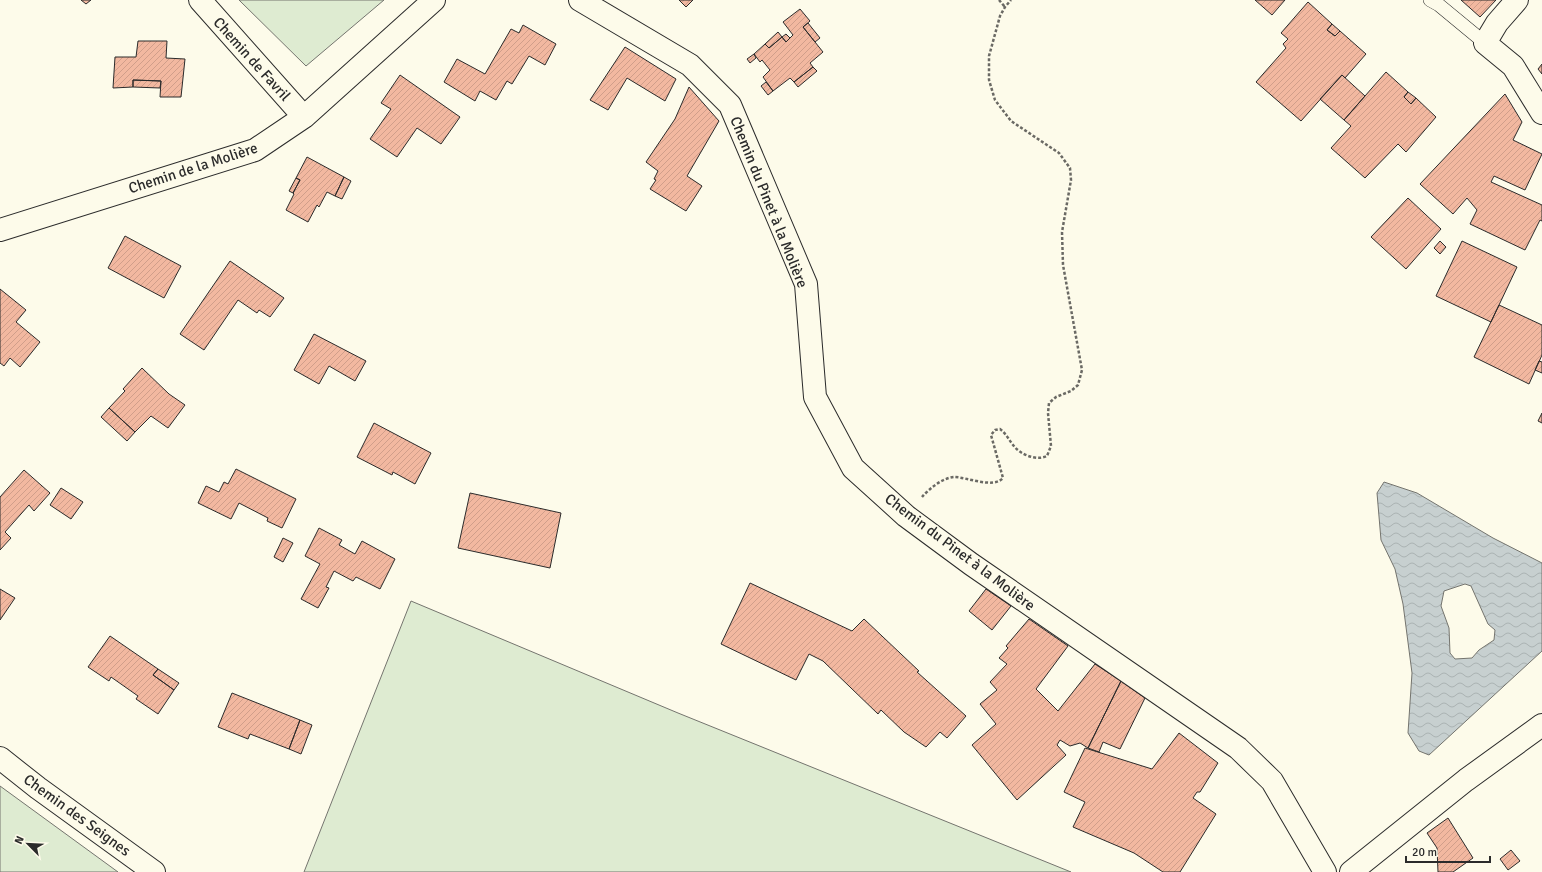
<svg xmlns="http://www.w3.org/2000/svg" width="1542" height="872" viewBox="0 0 1542 872" font-family="Signika,sans-serif">
<style>
.grass{fill:#deebd1;stroke:#74746e}
.water{fill:url(#water-waves);stroke:#74746e;fill-rule:evenodd}
.building{fill:url(#building-hatch);stroke:#2b2b2b}
.lines{fill:none;stroke-linecap:round;stroke-linejoin:round}
.lane-casing{stroke:#2b2b2b;stroke-width:14}
.street-casing{stroke:#2b2b2b;stroke-width:24}
.path{stroke:#6a6964;stroke-width:2.5;stroke-dasharray:3 2;stroke-linecap:butt}
.lane{stroke:#fdfbea;stroke-width:13}
.street{stroke:#fdfbea;stroke-width:22}
.labels{text-anchor:middle;dominant-baseline:central;stroke-width:3;stroke-linejoin:round;paint-order:stroke}
.street-label{font-size:15px;fill:#2b2b2b;stroke:#fdfbea}
</style>
<defs>
<pattern id="water-waves" width="16" height="10" patternUnits="userSpaceOnUse"><rect width="16" height="10" fill="#c7d0d0"/><path d="M0 5q4-4 8 0t8 0" fill="none" stroke="#abb3b3"/></pattern>
<pattern id="building-hatch" width="6" height="6" patternUnits="userSpaceOnUse"><rect width="6" height="6" fill="#f2b8a0"/><path d="M-1 1l2-2M0 6l6-6M5 7l2-2" fill="none" stroke="#d09e8a"/></pattern>
</defs>
<rect width="100%" height="100%" fill="#fdfbea"/>
<path class="grass" d="M239,0H384L306,66Z
M411,601L678,713L1071,872H304Z
M0,786L118,872H0Z"/>
<path class="water" d="M1384,482L1417,493L1493,538L1542,563V651L1429,755L1419,751L1408,733L1412,673L1403,604L1395,569L1381,540L1377,493ZM1465,584L1471,586L1488,624L1495,630L1494,640L1479,650L1472,658L1455,659L1450,653L1449,628L1441,606L1444,591Z"/>
<path class="building" d="M81,0H91L86,4Z
M679,0H693L686,7Z
M1255,0H1285L1272,15Z
M1461,0H1496L1480,17Z
M1308,2L1332,24L1327,30L1335,36L1340,31L1366,54L1345,78L1342,75L1301,121L1256,82L1286,48L1283,44L1288,39L1281,33Z
M800,9L810,21L803,27L823,52L810,63L813,67L794,82L790,78L773,91L763,77L770,70L762,60L760,62L754,54L765,44L769,48L782,37L786,42L793,35L783,22Z
M808,23L820,38L815,42L803,27Z
M1332,24L1340,31L1335,36L1327,30Z
M523,25L556,44L545,65L529,56L512,84L507,81L496,100L480,91L475,101L444,82L457,59L485,74L511,29L519,33Z
M778,32L782,37L769,48L765,44Z
M786,34L790,38L786,42L782,37Z
M138,41H167L166,58L185,59L181,97H160L161,81L133,80V87L113,88L115,57H136Z
M625,47L676,79L665,101L627,78L608,110L590,100Z
M754,54L756,58L750,63L747,59Z
M1542,64V74L1538,69Z
M813,67L817,71L798,87L794,82Z
M1386,72L1408,92L1404,97L1411,104L1416,98L1436,117L1406,152L1398,144L1365,178L1331,148L1351,126L1344,120Z
M400,75L460,117L441,144L417,128L397,157L370,139L391,109L381,103Z
M1342,75L1365,96L1344,120L1320,99Z
M133,80L161,81L160,88L133,87Z
M766,82L773,91L768,95L761,86Z
M689,87L719,121L687,176L702,186L686,211L650,189L656,180L654,179L658,171L646,162L675,119Z
M1408,92L1416,98L1411,104L1404,97Z
M1505,94L1522,122L1513,140L1542,154L1525,190L1494,176L1491,182L1542,205V221L1540,220L1525,250L1470,224L1477,210L1467,198L1453,214L1420,184Z
M307,157L344,177L335,196L327,192L319,207L317,205L308,222L286,210L294,194L293,193L300,180L296,178Z
M344,177L351,181L342,199L335,196Z
M296,178L300,180L293,193L289,191Z
M1408,198L1441,229L1406,269L1371,237Z
M125,236L181,266L164,298L108,268Z
M1440,241L1446,247L1440,254L1434,248Z
M1462,241L1517,267L1491,322L1436,296Z
M230,261L284,298L270,317L259,310L257,313L238,300L204,350L180,334Z
M0,289L26,310L16,322L40,342L20,367L10,358L4,366L0,363Z
M1499,305L1542,325V355L1529,384L1474,357Z
M314,334L366,361L355,381L329,366L319,384L294,370Z
M1539,361L1542,362V373L1535,370Z
M142,368L169,394L185,405L168,428L151,416L135,432L109,408L125,391L123,389Z
M109,408L135,432L127,441L101,417Z
M1542,413V423L1538,421Z
M374,423L431,453L415,484L393,472L392,475L357,457Z
M236,469L296,499L282,528L267,521L268,518L239,503L231,519L198,503L206,486L219,492L224,482L228,484Z
M24,470L50,493L34,511L29,505L5,532L11,538L0,550V497Z
M61,488L83,502L71,519L50,505Z
M470,493L561,513L550,568L458,548Z
M319,528L342,540L339,545L355,554L362,541L395,559L380,589L356,577L353,581L334,571L326,587L329,588L318,608L301,599L320,564L305,556Z
M283,538L293,543L283,562L274,557Z
M750,583L852,631L864,619L919,671L917,672L966,716L947,738L940,732L926,747L904,732L881,710L878,714L823,661L809,654L796,680L721,644Z
M0,589L15,598L0,620Z
M986,589L1011,606L992,630L969,611Z
M1029,619L1068,646L1036,689L1058,711L1095,664L1121,681L1088,748L1080,743L1070,746L1060,740L1057,745L1066,755L1017,800L972,745L996,724L980,704L997,690L990,682L1007,664L999,658L1008,648L1006,646Z
M110,636L158,669L153,675L174,690L158,714L136,699L138,696L111,677L109,681L88,667Z
M158,669L179,683L174,690L153,675Z
M1121,681L1145,698L1120,749L1103,742L1099,752L1088,748Z
M232,693L300,720L289,749L250,734L248,739L218,727Z
M300,720L312,725L301,754L289,749Z
M1179,733L1218,763L1200,792H1197L1193,798L1216,814L1180,872H1163L1134,853L1073,827L1085,802L1064,792L1085,748L1152,769Z
M1448,818L1473,858L1453,872H1438L1437,848L1427,833Z
M1511,850L1520,861L1508,870L1500,859Z"/>
<g class="lines">
<g class="lane-casing">
<path id="lane" d="M1430,0L1439,5L1485,43"/>
</g>
<g class="street-casing">
<path id="street" d="M200,0L304,117
M580,0L690,65L730,105L806,284L815,397L853,468L906,516L971,564L1238,748L1272,781L1325,872
M1517,0L1497,23L1485,43L1513,66L1542,113
M0,230L255,150L304,117L434,0
M0,758L38,788L154,872
M1351,872L1466,780L1542,725"/>
</g>
<path class="path" d="M999,0L1005,7
M922,497C929,489 942,478 954,477C967,477 993,489 1003,478L991,435L995,430L1000,429C1008,435 1011,445 1019,451C1027,457 1039,460 1047,456L1051,446L1048,413L1049,403L1056,397L1071,391L1078,385L1082,370L1063,265L1062,232L1071,180L1070,168L1059,153L1011,121L995,100L989,80V56L1000,16L1005,7L1011,0"/>
<use href="#lane" class="lane"/>
<use href="#street" class="street"/>
</g>
<g class="labels">
<g class="street-label">
<text transform="translate(252 59) rotate(48)">Chemin de Favril</text>
<text transform="translate(193 168) rotate(-18)">Chemin de la Molière</text>
<text transform="translate(769 202) rotate(68)">Chemin du Pinet à la Molière</text>
<text transform="translate(960 552) rotate(37)">Chemin du Pinet à la Molière</text>
<text transform="translate(77 815) rotate(36)">Chemin des Seignes</text>
</g>
</g>
<g transform="translate(28 844) rotate(294)" stroke="#fdfbea" stroke-width="3" paint-order="stroke">
<path d="M0-3L7 15L0 10L-7 15Z" fill="#2b2b2b"/>
<text y="-6" font-size="11" font-weight="bold" text-anchor="middle" fill="#2b2b2b">N</text>
</g>
<path d="M1406 856v6h84v-6" fill="none" stroke="#2b2b2b" stroke-width="2"/>
<text x="1412" y="856" font-size="12" fill="#2b2b2b" stroke="#fdfbea" stroke-width="3" paint-order="stroke">20 m</text>
</svg>
